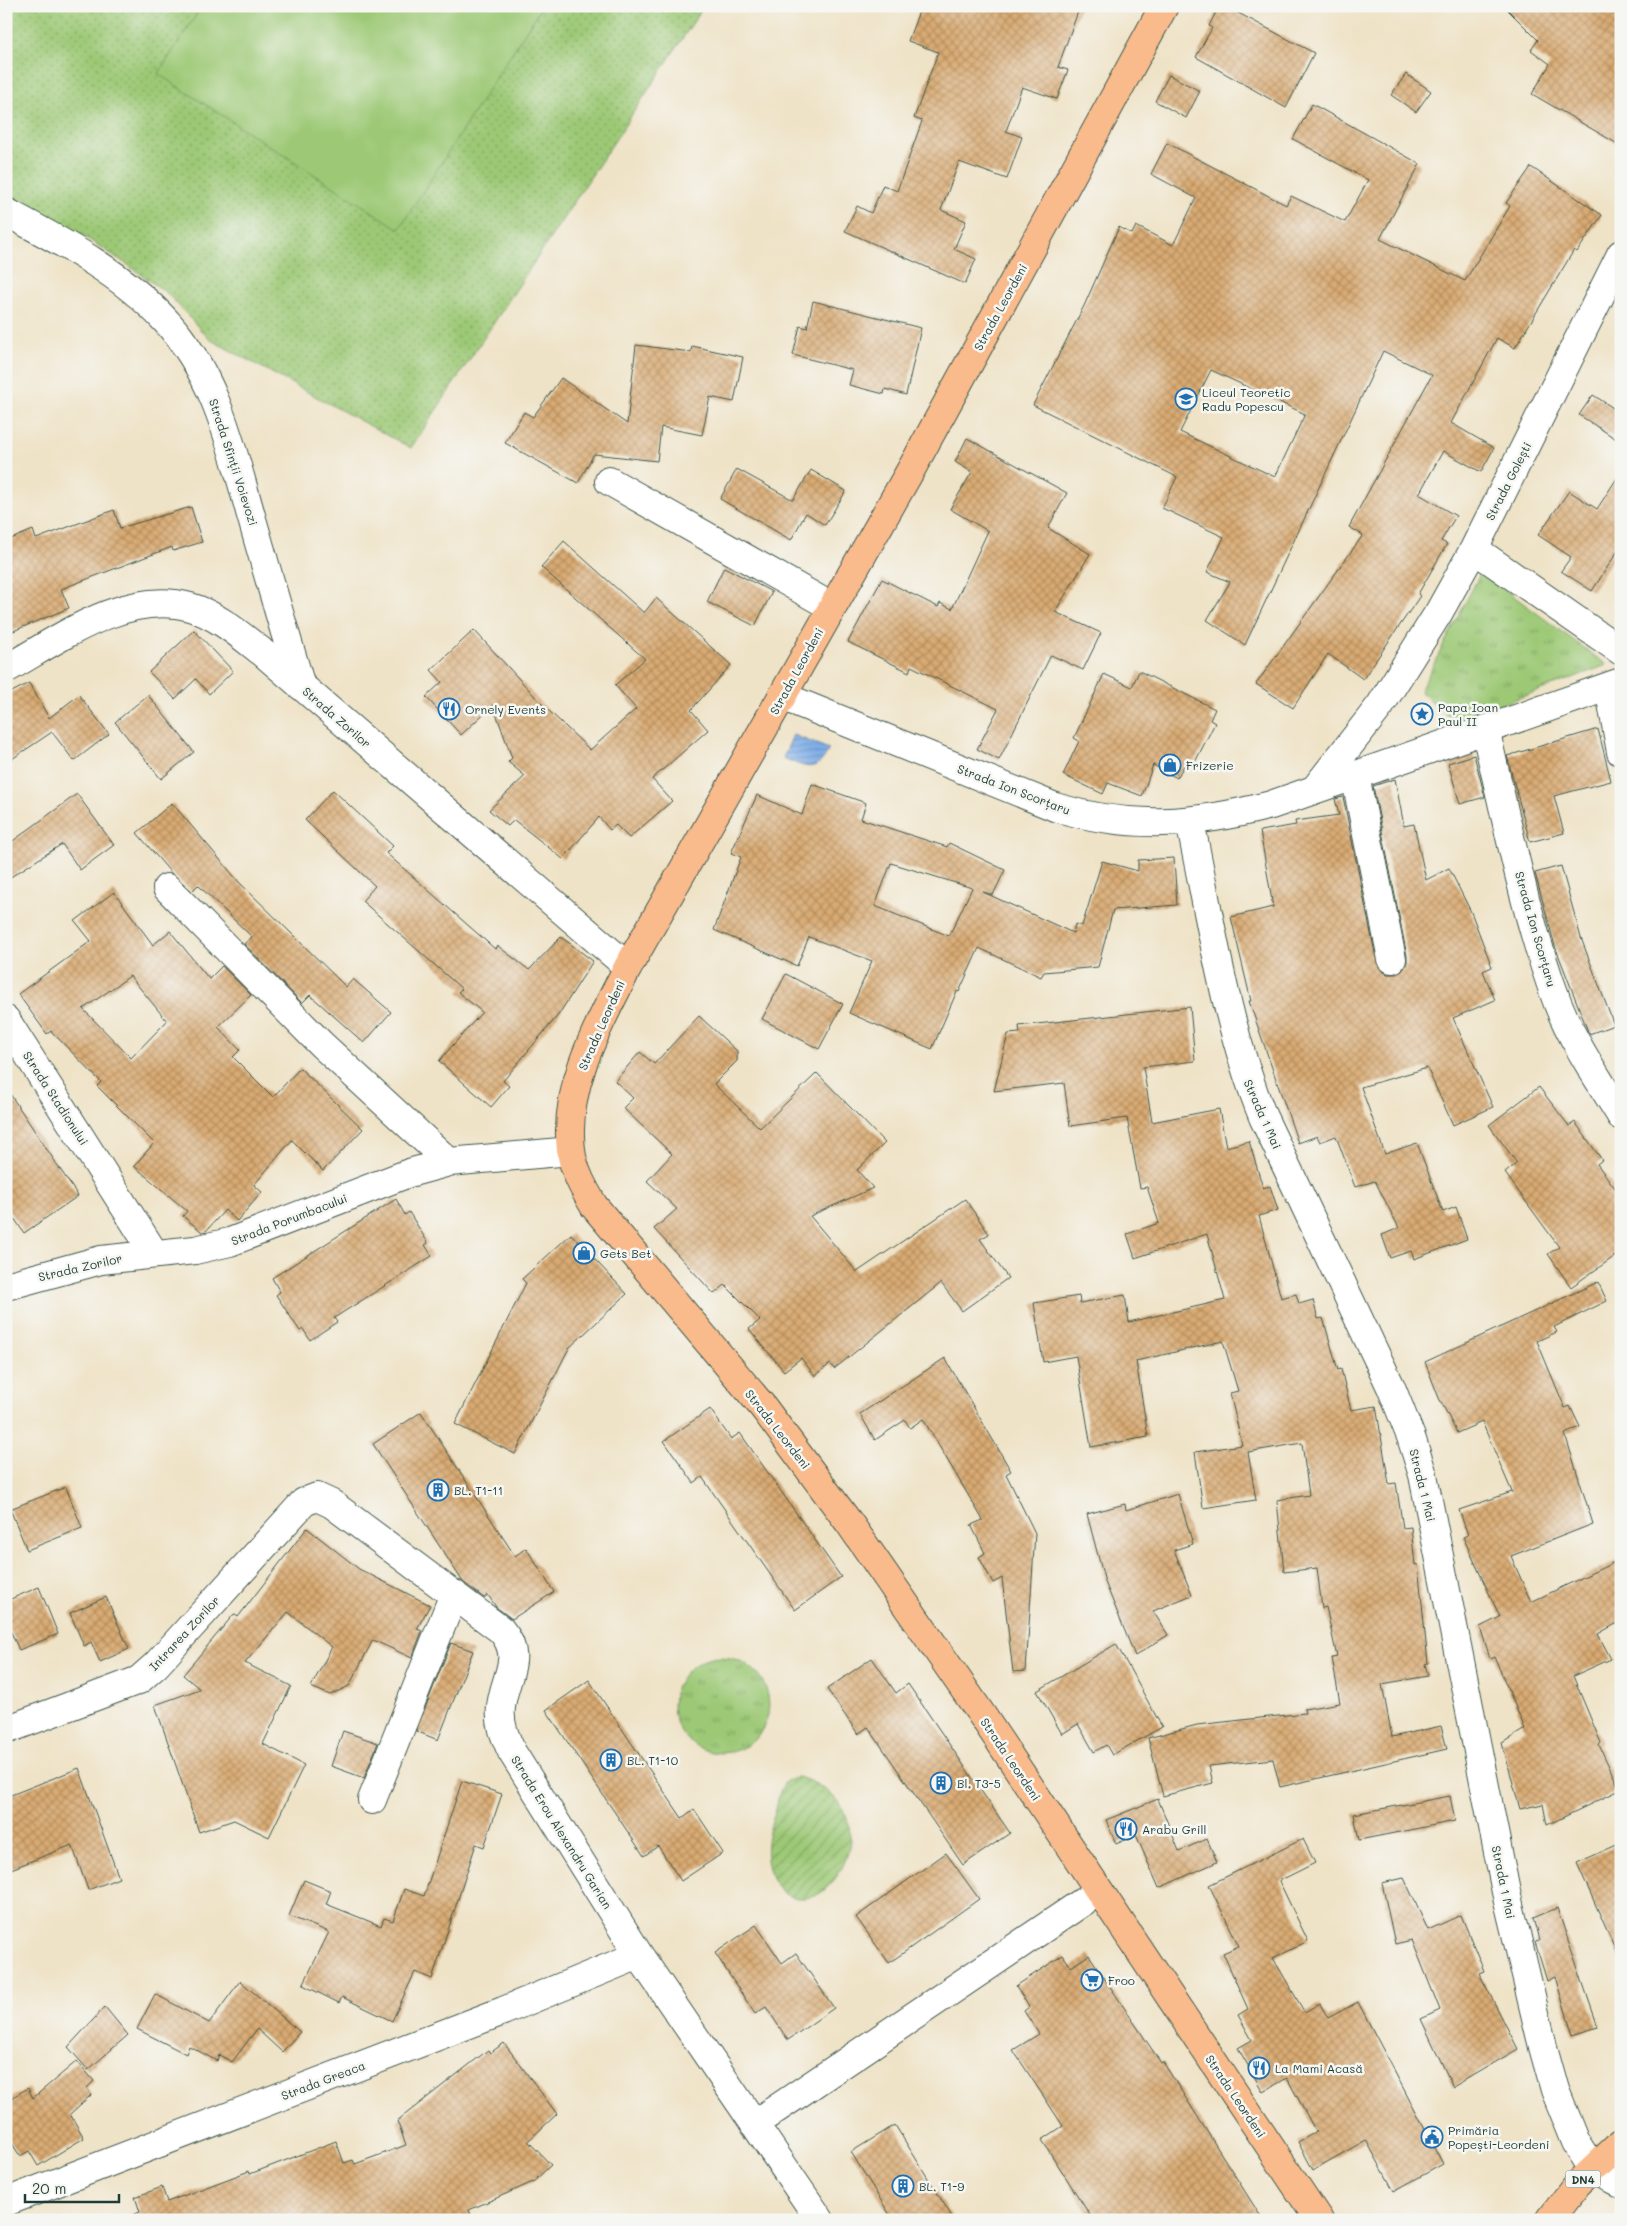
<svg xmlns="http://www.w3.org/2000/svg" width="1627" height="2226" viewBox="0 0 1627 2226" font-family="Mali,sans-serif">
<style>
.grass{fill:url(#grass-dots);stroke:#5e8355}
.park{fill:url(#park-tufts);stroke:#5e8355}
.garden{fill:url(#garden-furrows);stroke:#5e8355}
.pitch{fill:#9dc976;stroke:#5e8355}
.water{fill:url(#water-rules);stroke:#4e758e}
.building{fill:url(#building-cross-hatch);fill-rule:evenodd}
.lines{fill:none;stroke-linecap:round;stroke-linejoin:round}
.minor-casing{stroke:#3e564a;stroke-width:30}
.major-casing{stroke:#3e564a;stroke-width:30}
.minor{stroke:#fff;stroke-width:28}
.major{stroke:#fabb8c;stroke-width:28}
.labels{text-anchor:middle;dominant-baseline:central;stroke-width:5;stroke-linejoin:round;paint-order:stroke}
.shield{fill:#f6f6f2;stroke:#60746d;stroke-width:1}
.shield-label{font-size:11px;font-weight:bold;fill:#1f3d34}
.street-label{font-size:12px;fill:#1f3d34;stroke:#f6f6f2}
.poi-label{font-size:12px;fill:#1f3d34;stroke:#f6f6f2;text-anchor:start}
</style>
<defs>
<pattern id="grass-dots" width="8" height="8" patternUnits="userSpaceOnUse" patternTransform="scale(1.25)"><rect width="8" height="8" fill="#9dc976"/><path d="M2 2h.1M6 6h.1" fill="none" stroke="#7fa462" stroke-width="1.8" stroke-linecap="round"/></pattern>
<pattern id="park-tufts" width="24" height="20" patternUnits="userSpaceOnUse" patternTransform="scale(1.25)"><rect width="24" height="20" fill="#9dc976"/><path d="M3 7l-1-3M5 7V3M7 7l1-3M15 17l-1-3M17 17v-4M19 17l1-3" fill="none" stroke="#7fa462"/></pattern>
<pattern id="garden-furrows" width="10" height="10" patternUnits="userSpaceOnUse" patternTransform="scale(1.25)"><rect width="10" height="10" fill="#9dc976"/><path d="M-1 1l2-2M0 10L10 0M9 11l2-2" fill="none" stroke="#7fa462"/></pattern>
<pattern id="water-rules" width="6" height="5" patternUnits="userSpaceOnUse" patternTransform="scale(1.25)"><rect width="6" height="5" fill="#7eade8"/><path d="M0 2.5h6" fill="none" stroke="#678ebd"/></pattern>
<pattern id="building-cross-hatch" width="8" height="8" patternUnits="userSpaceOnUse" patternTransform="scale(1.25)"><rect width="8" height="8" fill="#daab73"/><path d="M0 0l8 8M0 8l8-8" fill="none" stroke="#b08c5f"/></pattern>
</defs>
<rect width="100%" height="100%" fill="#f6f6f2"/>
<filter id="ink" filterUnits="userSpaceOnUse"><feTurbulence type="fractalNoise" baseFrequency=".02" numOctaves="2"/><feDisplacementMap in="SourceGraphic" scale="10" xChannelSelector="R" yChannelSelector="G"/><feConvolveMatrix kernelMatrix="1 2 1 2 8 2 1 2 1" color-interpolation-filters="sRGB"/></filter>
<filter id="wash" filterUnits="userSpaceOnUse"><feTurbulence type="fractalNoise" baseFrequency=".0096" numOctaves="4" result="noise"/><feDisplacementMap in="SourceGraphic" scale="20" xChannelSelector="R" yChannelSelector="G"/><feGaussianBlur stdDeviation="1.12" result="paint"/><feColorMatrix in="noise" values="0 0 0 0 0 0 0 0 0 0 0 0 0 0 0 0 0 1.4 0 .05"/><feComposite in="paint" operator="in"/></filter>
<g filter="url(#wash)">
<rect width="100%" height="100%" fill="#efe3c7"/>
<path class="grass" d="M6,6H704L411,448L209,339L167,293L128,265L82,235L6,196Z"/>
<path class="park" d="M1481,572L1607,665L1455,722L1420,691Z
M673 1705a48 48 0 1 1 96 0a48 48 0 1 1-96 0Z"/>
<path class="garden" d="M797,1777C848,1789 866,1839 834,1880C824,1892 815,1899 799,1898C773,1898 764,1863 767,1842C768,1831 773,1820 776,1809C778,1801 779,1790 784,1784C787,1779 792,1778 797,1777Z"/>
<path class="pitch" d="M202,6H542L399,229L158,74Z"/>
<path class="water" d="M793,735L829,749C817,775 805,767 783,758Z"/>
<g id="blocks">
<path class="building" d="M921,6H1080L1058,67L1068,70L1057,99L1022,87L1006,131L1022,137L1007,179L959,162L941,210L966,221L954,249L976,259L965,284L845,231L857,206L871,213L883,185L897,191L922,121L914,118L938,52L908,41Z
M1219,6H1225L1314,53L1286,108L1196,57L1212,28L1209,26Z
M1504,6H1621V146L1532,94L1550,64L1531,50L1538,40Z
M1406,74L1431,91L1416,112L1391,95Z
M1169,75L1200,91L1186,118L1155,101Z
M1312,104L1420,164L1380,239L1465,281L1510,206L1506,203L1531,167L1602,215L1577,252L1574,250L1515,348L1497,338L1451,423L1494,448L1481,472L1443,451L1419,494L1456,516L1441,541L1447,544L1418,594L1420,596L1363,679L1328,654L1293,708L1256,684L1363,535L1349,527L1432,375L1383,351L1245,645L1207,620L1230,582L1207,572L1224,537L1162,508L1177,477L1033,405L1084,306L1119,227L1132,234L1136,226L1173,245L1196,198L1151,174L1167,143L1286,205L1291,196L1345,222L1368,180L1293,139ZM1211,370L1305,414L1275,477L1180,432Z
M813,301L921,328L906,395L885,389L884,394L849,385L853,370L793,355L800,326L807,328Z
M636,345L691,352L692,346L743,357L734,402L710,397L702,435L661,427L657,461L594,454L578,483L505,443L524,412L533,417L561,378L627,424Z
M1593,395L1621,413V442L1579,415Z
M967,438L1067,493L1048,528L1090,554L1055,612L1101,633L1083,670L1051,655L999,760L977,749L998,709L911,666L909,672L848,642L882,579L938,607L940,603L952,609L988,531L950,509L972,472L955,462Z
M737,469L793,500L811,470L846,491L825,525L806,513L791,540L720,499Z
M1621,472V546L1592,591L1561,571L1571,557L1538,535L1569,491L1597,509Z
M191,507L202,542L173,551L172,547L61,589L69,608L6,634V541L33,530L36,539L114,510L120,528Z
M564,541L644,613L656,598L731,665L691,710L708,730L652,779L672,801L629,838L616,825L610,830L599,817L563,859L514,820L508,826L489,810L525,776L508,762L512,758L493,705L461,735L426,697L442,682L431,670L474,630L542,704L590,750L636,709L615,685L645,659L541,567Z
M724,567L772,592L755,626L707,602Z
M194,630L233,671L209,694L196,679L175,699L149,672Z
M1139,671L1215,709L1210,720L1215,723L1193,766L1186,762L1177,778L1153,765L1142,796L1108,783L1103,794L1063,775L1079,741L1074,738L1104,674L1132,687Z
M29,683L49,718L79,695L109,734L74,761L52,732L6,763V695Z
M148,695L194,752L161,779L115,722Z
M1598,729L1611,781L1554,796L1564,833L1530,842L1507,756Z
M1474,755L1485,797L1460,804L1448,763Z
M1395,779L1404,826L1414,824L1426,880L1449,868L1471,912L1492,967L1483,971L1495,1000L1453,1018L1493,1107L1453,1125L1427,1068L1361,1087L1385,1154L1417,1143L1443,1212L1456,1207L1467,1239L1414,1259L1411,1251L1390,1258L1382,1235L1399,1228L1375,1181L1355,1187L1336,1136L1320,1142L1317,1136L1298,1143L1249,1001H1251L1231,917L1273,907L1260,831L1296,825L1295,821L1339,815L1335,799L1343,797L1377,963L1381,970L1387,974H1396L1402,971L1407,964V956L1373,786Z
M812,784L866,803L861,819L947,847L949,843L1005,870L993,895L983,892L1073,933L1075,924L1082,926L1102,861L1138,871V860L1174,858L1177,905L1113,910L1098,967L1044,972L1041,977L979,948L959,992L957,991L932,1049L849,1013L872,961L809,937L797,966L714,930L741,857L731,853L757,795L802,815ZM891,863L972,888L949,936L875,906Z
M333,790L393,846L386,853L495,949L498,946L529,970L561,937L593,961L559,1014L503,1081L509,1086L491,1107L439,1061L482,1012L458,992L462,989L362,901L375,886L305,820Z
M77,794L114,845L80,870L62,844L6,880V846Z
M172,803L239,882L346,987L353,979L391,1012L364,1043L310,995L302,1003L244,944L252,937L198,885L192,891L171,873L137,833Z
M1561,866L1581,938L1614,1025L1589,1034L1555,946L1535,873Z
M114,892L153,945L170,931L209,979L222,966L251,995L218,1027L240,1050L233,1057L273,1097L300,1068L363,1129L323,1171L292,1140L254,1185L262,1192L237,1221L225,1210L206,1231L202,1232L183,1216L187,1211L134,1166L154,1143L97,1086L101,1082L51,1031L47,1034L18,994L91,941L75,921ZM130,976L167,1021L131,1058L83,1009Z
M786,974L843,1004L819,1049L762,1019Z
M1190,1007L1195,1061L1143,1067L1152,1122L1219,1109L1226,1147L1249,1141L1263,1188L1270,1186L1278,1210L1259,1216L1281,1298L1296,1294L1299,1304L1313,1300L1318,1319L1323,1318L1338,1370L1341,1369L1351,1410L1376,1406L1389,1484L1396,1483L1403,1528L1411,1527L1415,1565L1418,1564L1428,1663L1425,1664L1428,1676L1382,1684L1392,1737L1441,1726L1447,1749L1280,1787L1273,1759L1209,1766L1213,1783L1163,1796L1148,1738L1197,1725L1305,1713L1304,1709L1340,1703L1332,1658L1337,1657L1326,1607L1322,1608L1317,1568L1284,1572L1277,1500L1309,1495L1302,1443L1248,1452L1256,1500L1203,1508L1195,1452L1242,1445L1230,1393L1238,1391L1223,1341L1136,1361L1148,1437L1091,1447L1076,1356L1043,1362L1034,1303L1079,1296L1080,1303L1125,1295L1129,1322L1225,1300L1207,1234L1135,1258L1127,1234L1159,1223L1147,1187L1140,1188L1127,1118L1070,1126L1064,1083L994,1091L1008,1034L1020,1033L1019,1026Z
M699,1016L737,1051V1061L714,1084L760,1128L817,1073L885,1143L857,1170L873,1188L810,1216L857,1272L965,1199L989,1234L980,1239L1008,1278L962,1311L941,1283L834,1369L830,1364L815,1376L801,1358L784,1371L749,1329L760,1320L725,1285L714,1294L654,1229L677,1209L647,1181L672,1154L623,1108L633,1098L615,1081L640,1052L654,1064Z
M1539,1087L1569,1126L1575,1122L1602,1160L1597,1164L1621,1196V1252L1571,1287L1548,1254L1559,1247L1505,1173L1517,1163L1489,1125Z
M6,1088L78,1196L24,1233L6,1206Z
M396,1199L405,1215L409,1212L428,1243L425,1245L432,1256L334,1318L337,1322L310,1340L303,1329L300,1331L276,1295L280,1292L272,1278Z
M571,1234L627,1294L569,1348L515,1454L455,1424L526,1283L522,1279Z
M1598,1282L1607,1301L1554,1327L1557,1332L1537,1341L1565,1408L1570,1406L1580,1427L1565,1434L1593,1524L1511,1556L1531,1602L1621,1559V1621L1598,1634L1611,1659L1573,1676L1601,1743L1599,1745L1620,1790L1547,1825L1543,1804L1520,1809L1502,1743L1525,1729L1494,1656L1490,1658L1480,1627L1500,1617L1463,1537L1468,1535L1459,1510L1512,1492L1482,1422L1457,1433L1439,1398L1425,1362Z
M945,1358L1011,1471L1006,1474L1035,1533L1026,1671L1013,1672L1002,1578L993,1583L979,1557L985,1553L971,1525L983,1520L923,1419L910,1428L905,1420L875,1440L860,1414Z
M710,1409L731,1439L740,1433L841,1577L795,1610L702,1477L694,1483L664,1441Z
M421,1412L515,1556L526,1548L554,1592L512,1619L496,1607L488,1595L484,1598L463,1582L373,1444Z
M66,1487L82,1528L27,1550L10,1509Z
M1178,1494L1193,1544L1174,1550L1192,1595L1153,1611L1168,1635L1135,1656L1105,1582L1087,1514L1125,1504L1126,1510Z
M307,1528L359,1569L430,1605L417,1629L422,1631L412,1658L373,1640L349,1686L330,1695L311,1687L332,1647L288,1612L245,1663L291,1686L263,1744L304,1765L269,1837L234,1820L199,1832L155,1705L200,1689L183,1675L234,1614L238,1617Z
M39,1587L58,1634L19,1650L6,1621V1601Z
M106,1597L129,1649L100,1662L91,1642L84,1646L70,1613Z
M451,1643L473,1651L438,1740L416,1731Z
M1116,1644L1162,1727L1112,1755L1106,1745L1094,1752L1078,1724L1062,1734L1037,1691Z
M872,1658L896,1693L908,1684L1010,1833L963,1865L868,1727L858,1734L827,1689Z
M589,1680L682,1818L694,1809L723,1853L681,1881L658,1846L644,1856L546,1710Z
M343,1731L378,1743L364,1778L331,1766Z
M79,1768L119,1878L88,1890L72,1845L6,1871V1797Z
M462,1781L502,1794L484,1847L476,1844L432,1979L415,1972L392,2021L342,1997L339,2003L303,1985L329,1932L289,1916L304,1880L331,1891L326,1904L381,1926L384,1918L393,1921L404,1889L424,1896Z
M1450,1796L1455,1821L1359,1840L1354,1814Z
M1158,1799L1179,1851L1207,1839L1217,1862L1159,1888L1136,1835L1116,1844L1106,1820Z
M1303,1839L1315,1863L1279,1881L1308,1941L1273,1958L1305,2013L1320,2004L1328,2018L1358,2002L1443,2164L1394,2191L1366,2140L1313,2170L1298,2142L1316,2132L1287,2078L1263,2092L1238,2048L1252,2040L1238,2015L1248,2009L1223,1953L1239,1946L1209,1885Z
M1621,1843V1962L1577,1863Z
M946,1853L979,1899L889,1963L856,1917Z
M1404,1878L1428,1930L1461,1915L1484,1971L1479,1973L1518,2049L1453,2087L1421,2019L1440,2010L1412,1940L1395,1944L1382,1883Z
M1557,1908L1598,2027L1573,2035L1555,1977L1547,1981L1535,1942L1539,1941L1533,1918Z
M756,1925L782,1963L796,1953L834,2008L788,2040L766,2007L755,2014L715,1953Z
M1063,1955L1071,1967L1089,1955L1161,2063L1163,2062L1263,2220H1093L1042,2140L1063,2126L1013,2050L1039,2034L1024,2011L1029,2007L1016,1986Z
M240,1981L300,2032L282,2052L257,2029L232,2062L219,2055L217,2061L189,2046L186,2054L137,2029L155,1994L209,2023Z
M105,2007L128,2035L88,2070L68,2047Z
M504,2043L557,2114L528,2141L551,2165L533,2182L469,2210L473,2220H126V2218L140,2212L135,2197L162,2187L167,2202L249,2171L250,2174L336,2141L344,2163L353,2160L355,2164L406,2145L397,2121L488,2050L490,2053Z
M77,2061L94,2081L87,2088L91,2095L70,2114L84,2138L38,2166L29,2151L20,2156L6,2134V2101L28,2088L33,2098Z
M895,2125L954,2220H893L851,2152Z"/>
</g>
</g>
<g filter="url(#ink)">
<use href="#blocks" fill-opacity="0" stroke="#3e564a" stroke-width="1"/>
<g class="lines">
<g class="minor-casing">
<path id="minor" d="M6,212C62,242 122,273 165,320C216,374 232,449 252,519C268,575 284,630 301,686
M609,481L832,607
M1474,549L1621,651
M6,669C59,639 127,589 190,607C217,615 240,635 262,652L628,967
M1609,687L1621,752
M782,696L1055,807C1131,830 1194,825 1271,805L1621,682
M1485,729C1507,820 1525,917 1558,1004C1574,1044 1599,1080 1621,1116
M1355,775L1392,959
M1315,789L1380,706L1439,612L1474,549L1621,254
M1190,822C1211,921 1225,1023 1263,1117L1391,1387L1411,1437L1423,1475L1506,1892L1543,2047L1555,2090L1576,2142L1593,2169L1621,2183
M167,888L321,1044L449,1162
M6,1020L154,1253
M6,1286L101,1260L195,1250L230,1242L409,1173L449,1162L571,1151
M6,1730L139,1680L156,1665L304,1502L317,1497L332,1504L501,1630C525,1658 504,1676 501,1707C499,1724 505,1737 512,1752L639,1955L820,2220
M372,1800L454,1594
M754,2124L1099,1891
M6,2202L503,2011L639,1955"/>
</g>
<g class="major-casing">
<path id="major" d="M1164,6L913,466L628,967C600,1023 563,1085 571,1150C573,1170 584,1189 594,1206L763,1407L850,1524L982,1715L1319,2220
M1550,2220L1576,2186L1621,2143"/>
</g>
<use href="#minor" class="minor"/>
<use href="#major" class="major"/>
</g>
</g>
<defs>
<g id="school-ring" transform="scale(1.125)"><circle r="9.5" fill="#f6f6f2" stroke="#1f6fb2" stroke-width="1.5"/><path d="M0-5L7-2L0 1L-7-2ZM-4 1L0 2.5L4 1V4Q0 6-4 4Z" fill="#1f6fb2"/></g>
<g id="restaurant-ring" transform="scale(1.125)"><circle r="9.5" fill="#f6f6f2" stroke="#1f6fb2" stroke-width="1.5"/><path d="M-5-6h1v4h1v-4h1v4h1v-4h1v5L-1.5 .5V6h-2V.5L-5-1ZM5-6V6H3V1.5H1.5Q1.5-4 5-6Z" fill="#1f6fb2"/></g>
<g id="sight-ring" transform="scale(1.125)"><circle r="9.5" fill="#f6f6f2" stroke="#1f6fb2" stroke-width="1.5"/><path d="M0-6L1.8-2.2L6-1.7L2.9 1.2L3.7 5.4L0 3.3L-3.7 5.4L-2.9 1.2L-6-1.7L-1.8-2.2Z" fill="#1f6fb2"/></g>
<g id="shop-ring" transform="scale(1.125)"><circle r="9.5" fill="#f6f6f2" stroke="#1f6fb2" stroke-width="1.5"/><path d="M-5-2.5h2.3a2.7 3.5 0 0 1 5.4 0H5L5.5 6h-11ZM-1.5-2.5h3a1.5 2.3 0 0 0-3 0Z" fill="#1f6fb2"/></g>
<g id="building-ring" transform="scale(1.125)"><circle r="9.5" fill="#f6f6f2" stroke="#1f6fb2" stroke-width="1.5"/><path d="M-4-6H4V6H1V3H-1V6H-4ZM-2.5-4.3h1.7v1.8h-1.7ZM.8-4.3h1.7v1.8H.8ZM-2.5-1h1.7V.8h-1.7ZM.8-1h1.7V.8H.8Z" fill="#1f6fb2"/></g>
<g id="supermarket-ring" transform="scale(1.125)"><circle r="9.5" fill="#f6f6f2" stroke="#1f6fb2" stroke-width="1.5"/><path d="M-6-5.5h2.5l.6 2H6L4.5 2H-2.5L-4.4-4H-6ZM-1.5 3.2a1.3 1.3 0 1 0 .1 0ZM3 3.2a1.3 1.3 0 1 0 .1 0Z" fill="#1f6fb2"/></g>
<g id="civic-ring" transform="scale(1.125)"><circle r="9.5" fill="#f6f6f2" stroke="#1f6fb2" stroke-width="1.5"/><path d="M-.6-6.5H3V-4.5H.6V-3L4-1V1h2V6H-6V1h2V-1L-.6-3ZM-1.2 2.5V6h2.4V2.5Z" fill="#1f6fb2"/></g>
</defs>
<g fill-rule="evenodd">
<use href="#school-ring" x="1186" y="399"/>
<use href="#restaurant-ring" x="449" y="709"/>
<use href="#sight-ring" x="1422" y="714"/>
<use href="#shop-ring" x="1170" y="765"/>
<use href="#shop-ring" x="584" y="1253"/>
<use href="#building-ring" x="438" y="1490"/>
<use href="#building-ring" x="611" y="1760"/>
<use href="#building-ring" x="941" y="1783"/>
<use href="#restaurant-ring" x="1126" y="1829"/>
<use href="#supermarket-ring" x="1092" y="1980"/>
<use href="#restaurant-ring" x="1259" y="2068"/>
<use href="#civic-ring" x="1432" y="2137"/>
<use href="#building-ring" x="903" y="2186"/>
</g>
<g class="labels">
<rect class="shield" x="1565.5" y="2170.5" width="35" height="17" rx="4"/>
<g class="shield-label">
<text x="1583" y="2179">DN4</text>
</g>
<g class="street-label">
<text transform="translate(1000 307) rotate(-61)">Strada Leordeni</text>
<text transform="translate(234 462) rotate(72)">Strada Sfinții Voievozi</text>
<text transform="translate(1508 481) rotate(-63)">Strada Golești</text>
<text transform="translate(796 671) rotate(-61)">Strada Leordeni</text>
<text transform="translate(337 717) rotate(41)">Strada Zorilor</text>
<text transform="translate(1014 789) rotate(21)">Strada Ion Scorțaru</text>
<text transform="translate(1536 929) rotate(74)">Strada Ion Scorțaru</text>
<text transform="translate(601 1025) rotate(-66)">Strada Leordeni</text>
<text transform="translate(56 1098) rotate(57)">Strada Stadionului</text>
<text transform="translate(1263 1114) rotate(66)">Strada 1 Mai</text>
<text transform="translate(289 1219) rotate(-21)">Strada Porumbacului</text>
<text transform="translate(80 1267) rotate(-13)">Strada Zorilor</text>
<text transform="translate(778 1429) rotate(52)">Strada Leordeni</text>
<text transform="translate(1423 1485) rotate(76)">Strada 1 Mai</text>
<text transform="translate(184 1633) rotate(-47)">Intrarea Zorilor</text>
<text transform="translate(1011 1759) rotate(56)">Strada Leordeni</text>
<text transform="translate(562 1832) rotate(58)">Strada Erou Alexandru Garian</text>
<text transform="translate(1504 1882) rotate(78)">Strada 1 Mai</text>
<text transform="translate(323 2080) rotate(-21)">Strada Greaca</text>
<text transform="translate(1236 2096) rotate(56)">Strada Leordeni</text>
</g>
<g class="poi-label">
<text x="1202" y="392">Liceul Teoretic<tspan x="1202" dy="14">Radu Popescu</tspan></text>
<text x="1438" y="707">Papa Ioan<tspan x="1438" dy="14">Paul II</tspan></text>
<text x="465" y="709">Ornely Events</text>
<text x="1186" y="765">Frizerie</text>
<text x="600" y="1253">Gets Bet</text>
<text x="454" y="1490">BL. T1-11</text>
<text x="627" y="1760">BL. T1-10</text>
<text x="957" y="1783">Bl. T3-5</text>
<text x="1142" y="1829">Arabu Grill</text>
<text x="1108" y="1980">Froo</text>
<text x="1275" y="2068">La Mami Acasă</text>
<text x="1448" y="2130">Primăria<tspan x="1448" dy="14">Popești-Leordeni</tspan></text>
<text x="919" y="2186">BL. T1-9</text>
</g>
</g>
<rect width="1627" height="2226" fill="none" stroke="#f6f6f2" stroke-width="25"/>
<path d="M25 2194v8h94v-8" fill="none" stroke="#1f3d34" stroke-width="2.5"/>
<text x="32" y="2194" font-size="15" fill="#1f3d34" stroke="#f6f6f2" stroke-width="4" paint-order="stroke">20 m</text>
</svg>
